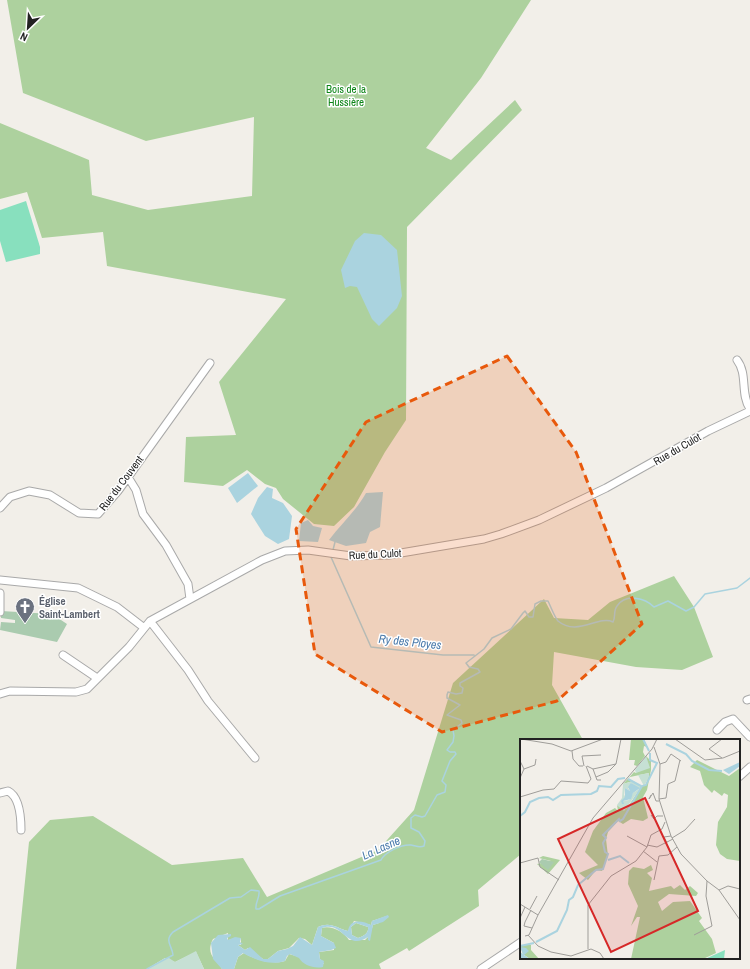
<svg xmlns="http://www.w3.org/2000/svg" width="750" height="969" viewBox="0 0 750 969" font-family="'Archivo Narrow',sans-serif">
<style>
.forest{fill:#add19e}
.wetland{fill:#c6e0d4}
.cemetery{fill:#aacbaf}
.pitch{fill:#88e0be}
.water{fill:#aad3df;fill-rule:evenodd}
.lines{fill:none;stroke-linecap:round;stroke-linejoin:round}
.stream{stroke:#aad3df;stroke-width:1.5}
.minor-casing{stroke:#a9a9a9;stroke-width:9}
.minor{stroke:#fff;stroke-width:7}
.marked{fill:#e8590c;fill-opacity:0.2;stroke:#e8590c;stroke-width:3;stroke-dasharray:8 5;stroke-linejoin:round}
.labels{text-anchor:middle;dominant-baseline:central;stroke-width:3;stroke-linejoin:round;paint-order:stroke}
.park-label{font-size:11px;fill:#0c8416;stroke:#fff}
.street-label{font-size:11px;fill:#222;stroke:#fff}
.worship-label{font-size:11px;font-weight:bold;fill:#5b616d;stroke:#fff;text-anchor:start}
.water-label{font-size:12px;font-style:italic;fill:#4a7aab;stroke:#fff}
.inset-river{fill:none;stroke:#aad3df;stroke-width:2}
.inset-road{fill:none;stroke:#9f9d99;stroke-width:1}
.view{fill:#d62828;fill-opacity:0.15;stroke:#d62828;stroke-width:2}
.inset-edge{fill:none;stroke:#222;stroke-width:2}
</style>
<rect width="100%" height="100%" fill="#f2efe9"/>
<path class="forest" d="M7,0H531L481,78L426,148L451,160L515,100L522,110L407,227L406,420L385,452L354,507L334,526L314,524L283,499L276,488L265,484L247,470L223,486L184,482L186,437L236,435L219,382L286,299L107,266L103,232L42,238L27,192L0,199V123L89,160L92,195L148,210L252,196L254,117L146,141L23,93Z
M674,576L694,607L713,657L682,670L636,667L554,652L552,685L583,740H521V854L478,890L479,906L409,951L407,948L379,964L381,969H234L238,957L244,953C253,959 273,965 285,961L289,954L324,964L320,959L319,952L334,950V943L321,936L322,928C331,925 344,932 349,940H365L370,935L373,925L379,923L387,916L372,921L371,925L354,921L348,931C337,928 330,921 318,927L312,945L305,939L299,938L289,948L278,951L268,959H263L248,948L245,950L238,945H241V938L228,940V933L213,939C205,955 216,958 222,969H204L196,952L175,962L165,958L147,969H16L29,842L50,820L93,816L172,865L243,858L267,897L378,850L414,810L453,683L544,599L554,618L588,620L610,602Z
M356,923L368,927C369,933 364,936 358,938L352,935L351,927Z"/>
<path class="wetland" d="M196,951L204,969H147L165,958H169L175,962Z"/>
<path class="cemetery" d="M1,611L52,614L67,624L57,642L0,630L1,622L15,623V620L1,618Z"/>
<path class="pitch" d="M26,201L40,247V254L6,262L0,241V210Z"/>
<path class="water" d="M364,233L381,235L397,250L402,296L397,308L379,326L372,319L357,287L350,286L345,288L341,270L355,241Z
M248,473L258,486L237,503L228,488Z
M267,487L273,489L272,498L283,503L292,516L289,539L278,544L265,536L251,514L258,498Z
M383,492L380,527L370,532L366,543L346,546L329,540C341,524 356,511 366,493Z
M308,520L313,526L322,528L318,542L299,541L301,523Z
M388,915L389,917L383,922L373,925L370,941L368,940V937C346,952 343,920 322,928L321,936L334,943L336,948L331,950L319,952L320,959L324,961L323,967C314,969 303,965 299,958L290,954L287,956L285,961C271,966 255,960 243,953L238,957L234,969H222L213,959L211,943L218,935L231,934V936L227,938L228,940L235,937L241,938L240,942L243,944L238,945L245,950L250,947L263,959H268L278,951L287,949L293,946L300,937L312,945L318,927C330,921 337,928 348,931C350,918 363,921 371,925L372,921ZM356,923L368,927C369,933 364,936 358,938L352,935L351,927Z"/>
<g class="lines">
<path class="stream" d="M333,550L335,542
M331,557L371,647L443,655H474
M147,969L173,955C172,945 164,941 173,932L230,898L241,897L251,890L259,891C260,898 255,902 256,909H259L280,896L381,860C385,852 402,844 411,845C417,846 419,848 424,846L425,841L419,832L411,828V818L415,815L422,817L425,816L437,795L445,792L446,785L442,781L450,761L456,754L455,752H450L447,750L453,742L454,736L453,730L462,723L461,720L447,715L460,705L447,698V695L448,692L456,694L462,693L463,688L460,686V683L480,672L478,669L469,667L466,663L484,649L492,638L511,629L523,613L525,611L529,617H533L535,604L541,601H548C551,607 554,616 558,621C577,637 598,615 613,622C616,617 613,611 617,606C626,593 645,598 654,607L668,601L686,611L694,607L705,594L737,588L750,578"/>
<g class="minor-casing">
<path id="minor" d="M737,360C748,374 740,394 750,409
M128,477L136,490L143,514L166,545L188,584L190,599
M0,508L10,497L29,491L50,495L79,513L98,514L118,491L210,363
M0,580L78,588L117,607L143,627
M0,593V612
M150,621L188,670L208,701L255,758
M63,655L97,678
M0,694L10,691L76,692L87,689L129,647L150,621L262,560L285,551L308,550L351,556L389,555L484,539L501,534L539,520L606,488L708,431L750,411
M747,700L750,699
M717,730L725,722L733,719L750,737
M739,777L750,767
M0,793L8,791C20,797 21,818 21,830
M481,969L521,942"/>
</g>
<use href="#minor" class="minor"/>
</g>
<path class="marked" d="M507,356L576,452L642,624L557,701L442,732L315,654L296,529L366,422Z"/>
<defs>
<g id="church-pin" transform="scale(1)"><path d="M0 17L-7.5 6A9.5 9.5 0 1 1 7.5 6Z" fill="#6b7280" stroke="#fff"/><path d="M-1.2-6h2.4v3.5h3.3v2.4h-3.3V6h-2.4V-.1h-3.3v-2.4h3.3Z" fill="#fff"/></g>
</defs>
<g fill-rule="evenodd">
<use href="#church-pin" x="25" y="607"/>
</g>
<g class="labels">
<g class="park-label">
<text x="346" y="89">Bois de la<tspan x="346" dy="13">Hussière</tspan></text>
</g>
<g class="street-label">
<text transform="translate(677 449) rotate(-30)">Rue du Culot</text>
<text transform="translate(121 483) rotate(-53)">Rue du Couvent</text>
<text transform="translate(375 554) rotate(-3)">Rue du Culot</text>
</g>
<g class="worship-label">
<text x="39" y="601">Église<tspan x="39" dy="13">Saint-Lambert</tspan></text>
</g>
<g class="water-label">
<text transform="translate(410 642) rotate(6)">Ry des Ployes</text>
<text transform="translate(381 848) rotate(-24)">La Lasne</text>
</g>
</g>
<g transform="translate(520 739)">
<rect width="220" height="220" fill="#f2efe9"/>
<path d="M111,0H124L127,8L124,7L123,13L125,17L117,27L114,26L115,21H109ZM126,17L131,22V31L127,51L123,58L128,79L123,82L111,80L103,85L98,82L88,93L86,100L88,117L82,132L76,131L68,141L59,134L78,126L65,113L73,92L86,74L95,69L98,72L97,66L103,71L107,69L122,47L126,46L129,34L110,38L108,40L113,42L103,45L114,33L116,34ZM177,21L209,37L220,29V122L207,120L200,115L196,106L198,83L207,68L208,56L204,54L202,57L194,51L192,54L184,46L180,32L170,28ZM23,117L40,121L28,135L17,125L31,122L19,119ZM131,126L133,131L127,134L132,139L129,152L151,147L154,150L160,146L165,151L170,147L178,154L176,157L149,155L138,163L142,172L153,163L170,162L182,179L179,182L192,200L196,214L183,220H111L120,178H117L111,187L118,167L108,145L109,132L113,128L124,130ZM0,206H11V211L19,220H10L0,213L3,215Z" fill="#add19e"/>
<path d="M126,17L130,29L116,34L115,31ZM129,34V38L124,47L118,36ZM113,42L122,47L104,72L97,66L102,59L103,45ZM111,44L119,50L113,54L109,61L103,62L109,55L108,53L104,57L105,49L110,52L108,49L111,48Z" fill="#c6e0d4" fill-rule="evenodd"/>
<path d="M22,120L34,123L28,131L19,123Z" fill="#aacbaf"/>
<path d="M205,211L204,220H185Z" fill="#88e0be"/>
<path d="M220,23V27L209,35L203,31ZM111,44L120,49L113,54L111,60L103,62L104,65H102L101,62L105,58V49L110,52L108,48ZM0,208L6,209L9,212L4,216L10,220H0V213L3,215Z" fill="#aad3df"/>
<path class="inset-river" d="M123,0L129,12M146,5L166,15L172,22L189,31L202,32M108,40L121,47M0,77L5,73L10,63L19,59L28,58L33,61L41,56L71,55L77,52L79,47L91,48L98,40L105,39M88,121L100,117L109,124M16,203L37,192L47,171L49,161L53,158L58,146L76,131L83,130L88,115L85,113L83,104L86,99L83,96L99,80L100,82L103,80L122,47L126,46L137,24L130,21V14M0,207L14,204"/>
<path class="inset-road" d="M1,0L32,5L51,12L83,0M155,0L185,21L203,19L220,12M202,0L189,10L202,19M134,8L140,25L139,60L151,97L161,115L187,142L199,151L220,181M52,12L53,20L59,27H63M0,22L4,30L0,39M96,25L101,0M140,25L146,23L151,15L161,22M64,27L62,17L81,16M67,27L73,30L77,41H81M4,30L15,26L16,20M73,30L96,25M76,38L88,33L96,25M131,56L129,60L133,54L136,62H139M0,58L23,51L34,50L41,42L68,44L71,40L66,27M139,60L146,59L148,45L155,42L160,21M131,76L134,80L137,77H143M107,97L127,108M152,99L165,91L175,80M147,104L144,98L151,97M127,106L137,108L153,100M123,112L137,123M0,124L18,119L20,128L39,141M134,141L139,117L148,116L157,108M199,151L208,147L220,150M0,165L18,176L9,196L5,197M10,170L17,157M18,176L73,79L132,10L137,0M0,179L5,168M5,183L11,171M5,183L4,187L12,189M8,196L18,207L31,213L51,217L71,210L80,214L84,220M174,196L192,187L186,157L187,142M68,210V166L91,137L116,122L127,108L131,96L142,90L145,83"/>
<path class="view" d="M125,59L178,172L91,213L38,100Z"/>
<rect width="220" height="220" class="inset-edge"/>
</g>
<g transform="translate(28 28) rotate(205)" stroke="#ffffff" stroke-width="3" paint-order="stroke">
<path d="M0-3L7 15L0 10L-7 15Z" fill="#222222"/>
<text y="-6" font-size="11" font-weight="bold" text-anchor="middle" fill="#222222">N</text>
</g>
</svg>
